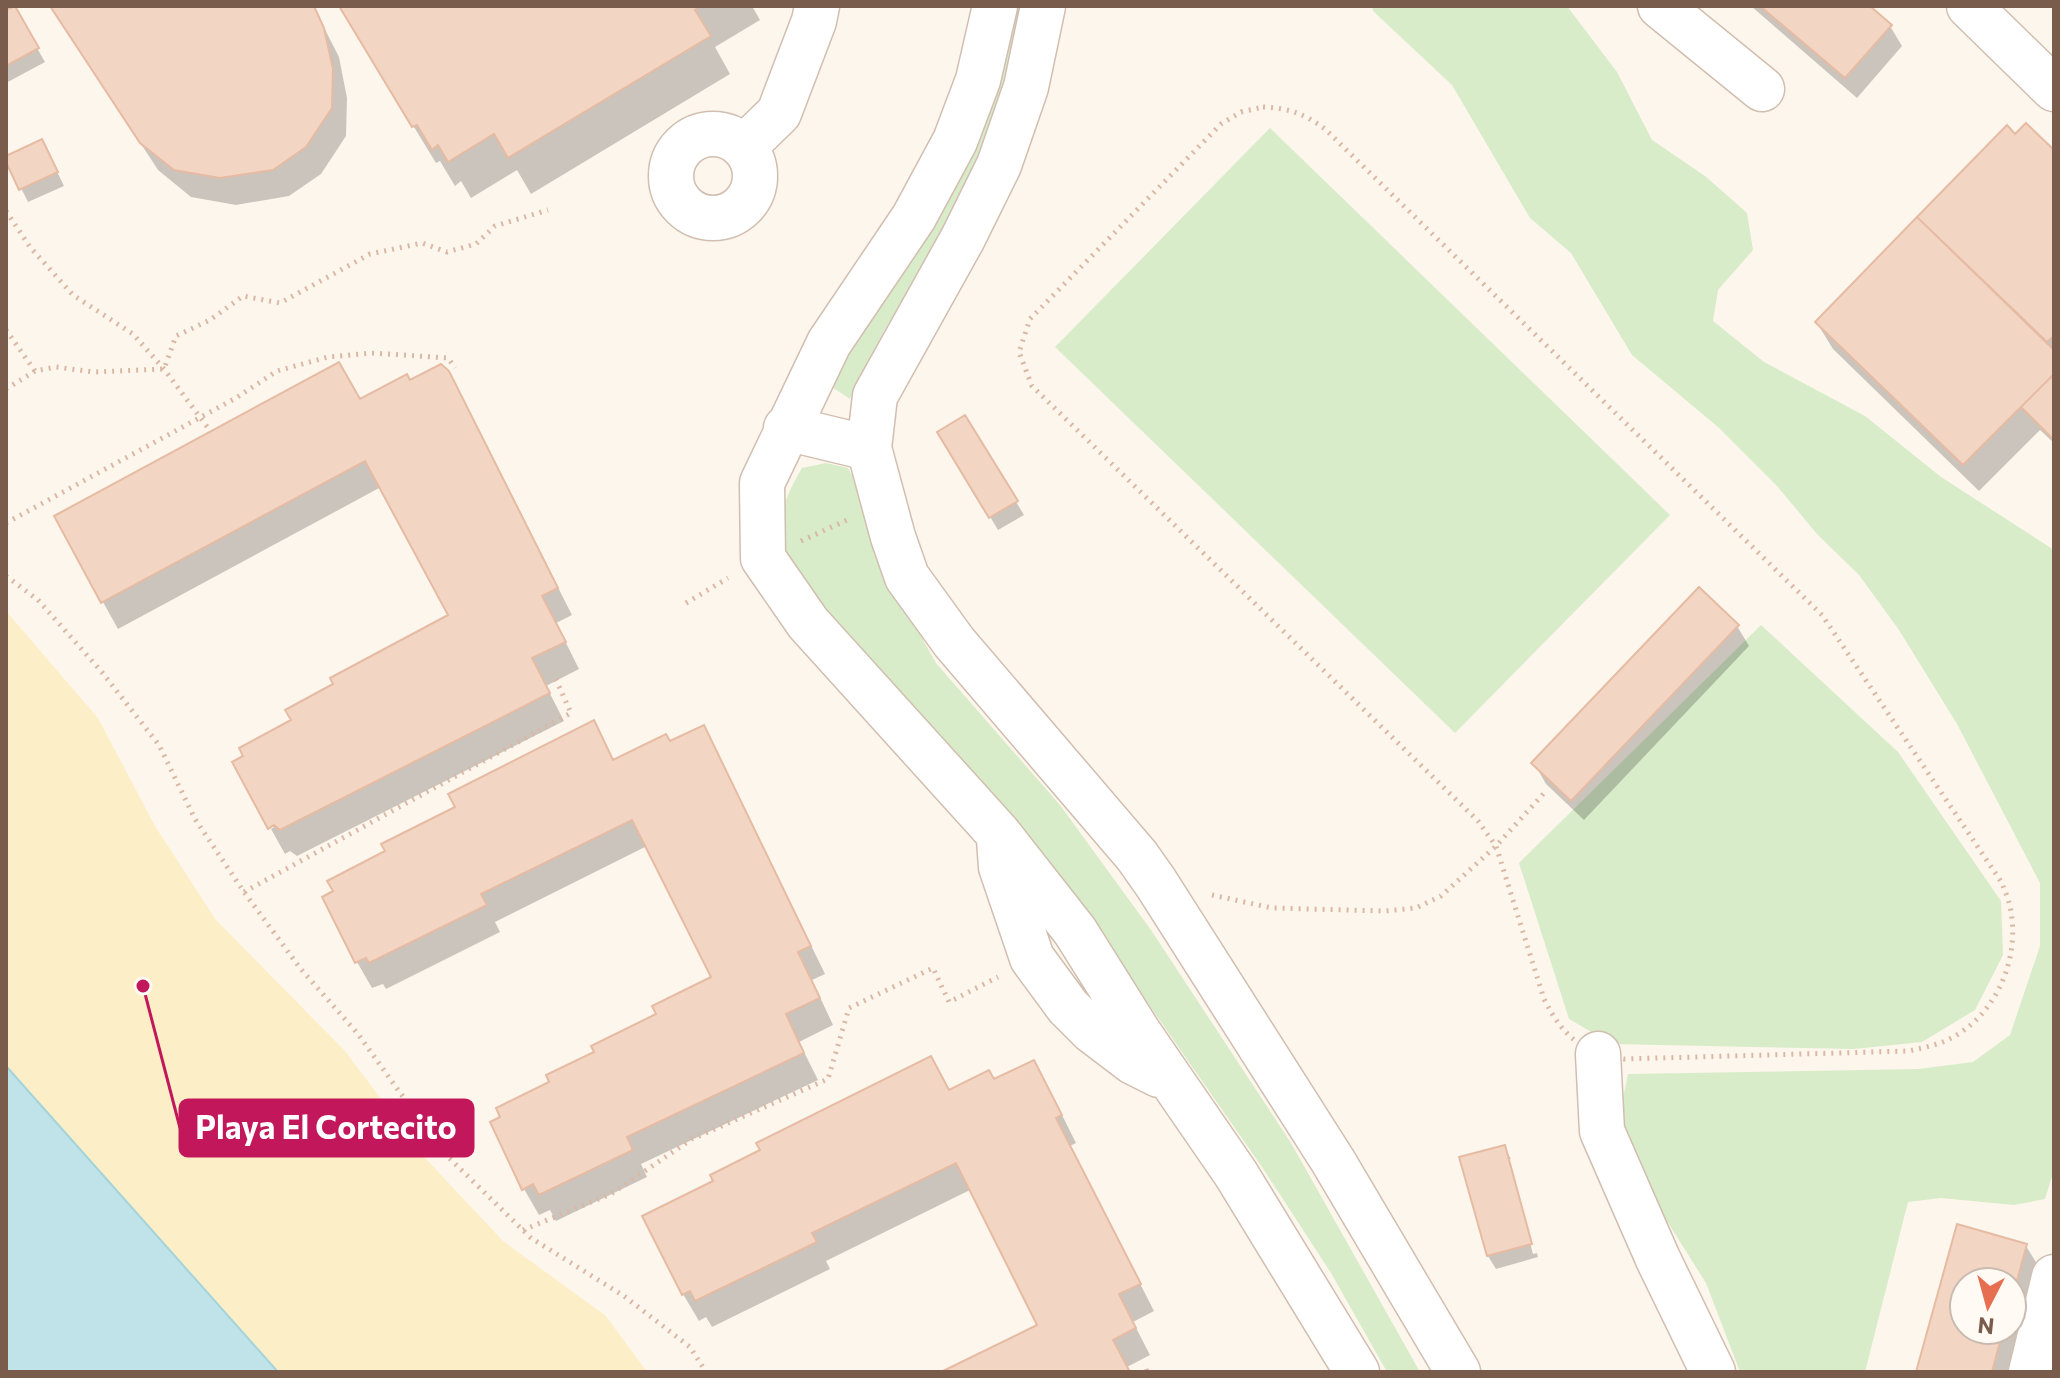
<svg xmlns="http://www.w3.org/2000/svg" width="2060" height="1378" viewBox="0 0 2060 1378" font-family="Commissioner,sans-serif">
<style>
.green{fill:#d8ecc9}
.sand{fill:#fcefc7}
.water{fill:#bfe3e8;stroke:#a5d3da;stroke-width:2}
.shadow{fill:#0003;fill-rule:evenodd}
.building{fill:#f3d5c3;stroke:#e6bba3;stroke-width:2}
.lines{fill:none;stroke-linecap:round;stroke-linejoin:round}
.minor-casing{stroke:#d1beb0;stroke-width:47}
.path{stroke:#d9b8a5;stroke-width:5;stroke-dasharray:2 6;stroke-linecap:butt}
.minor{stroke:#fff;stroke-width:44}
.leader{fill:none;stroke:#c2185b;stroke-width:3}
.callout-dot{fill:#c2185b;stroke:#fffaf3;stroke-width:3}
.callout{fill:#c2185b;stroke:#c2185b;stroke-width:3}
.callout-label{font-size:32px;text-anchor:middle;font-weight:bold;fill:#fff}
</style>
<rect width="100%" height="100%" fill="#fdf6ec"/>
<path class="green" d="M1008,6H1025L1010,80L961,212L885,329L850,399L829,385Z
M1372,6H1567L1617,72L1652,140L1705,176L1747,213L1753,250L1718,290L1713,321L1764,362L1865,416L1941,477L2051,548L2054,554V1170L2045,1199L2014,1205L1941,1198L1908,1202L1865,1372H1740L1706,1283L1636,1172L1618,1122L1628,1074L1918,1069L1973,1062L2010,1035L2040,946V883L1957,724L1899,630L1859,575L1817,534L1777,486L1718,427L1632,355L1571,253L1530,218L1452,85L1373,11Z
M1270,128L1670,515L1455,733L1055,347Z
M826,463L848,468L860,490L890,581L936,663L1060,805L1151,930L1291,1143L1420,1372H1387L1331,1273L1262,1167L1055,870L789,571C778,524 777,510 802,468Z
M1761,625L1898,752L2001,901L2003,955L1975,1010L1922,1042L1854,1049L1612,1044L1569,1019L1519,863Z"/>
<path class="sand" d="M6,611L98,718L155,826L216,920L345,1051L427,1160L503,1241L606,1316L647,1372H278L6,1066Z"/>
<path class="water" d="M6,1066L278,1372H6Z"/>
<path class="shadow" d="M51,6H313L339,57L347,98L346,136L321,174L289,196L236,205L191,197L158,170Z
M340,6H752L760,20L715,47L730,74L531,194L517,170L471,198L461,181L455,186L440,161L436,163Z
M1751,6H1867L1890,26L1902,46L1857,98Z
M14,8L45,62L6,83V12Z
M2007,128L2015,136L2054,153V443L2040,430L1979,491L1833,349L1817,323Z
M49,155L64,186L28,202L6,158Z
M410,383L463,400L572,615L556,623L579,669L546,686L564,721L297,856L290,851L285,854L271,829L283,822L294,721L451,615L381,487L118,629L103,602L359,402Z
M965,418L1024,515L998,530L940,433Z
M1737,626L1749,646L1584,820L1546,784L1534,763Z
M593,723L614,761L669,744L703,727L718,754L825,974L812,980L833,1025L799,1042L818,1080L641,1164L647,1177L556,1221L550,1210L539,1215L524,1189L552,1083L714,978L647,846L495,922L500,932L386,989L383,984L372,988L357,962L388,852Z
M994,1082L1049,1089L1076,1143L1070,1146L1154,1311L1133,1322L1150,1355L1127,1367L1129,1372H945L1039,1326L972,1189L826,1261L830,1269L712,1327L706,1317L699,1321L683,1294L949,1092Z
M1504,1147L1511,1159H1507L1533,1254L1537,1253L1511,1160L1538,1257L1496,1269L1488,1256Z
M1959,1227L2026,1246L2042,1272L2014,1372H1918ZM1964,1282H2012V1330H1964Z"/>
<path class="building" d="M15,6L39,48L6,66V10Z
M50,6H314L324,28L333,69L332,108L306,147L273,170L220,178L174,170L140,143Z
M339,6H700L695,10L711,36L508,158L494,134L448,162L438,145L432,150L417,125L412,127Z
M1760,6H1870L1892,25L1845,78Z
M2026,123L2054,150V336L2047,342L1917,217L2007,125L2015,134Z
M42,139L58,172L19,190L6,162V156Z
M1917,217L2054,350V374L1963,465L1815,322Z
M339,362L360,399L407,374L410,380L441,364L449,371L558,588L542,596L566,642L532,658L550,693L280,830L274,825L268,829L232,762L243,756L239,748L291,720L285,710L333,684L330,678L448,615L365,461L101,603L54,516Z
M2054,374V440L2021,407Z
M965,415L1018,501L989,518L937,432Z
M1699,587L1739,625L1571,801L1531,763Z
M594,720L613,760L666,734L670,741L704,725L811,946L798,952L820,998L786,1014L804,1053L627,1137L633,1150L539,1195L533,1184L522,1190L490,1122L500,1117L496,1108L549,1082L546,1075L594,1052L591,1046L656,1014L652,1006L711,977L632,820L481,894L487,905L369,963L366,958L355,963L322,897L333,891L327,881L385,851L381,844L455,807L448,794Z
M931,1056L949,1090L989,1070L994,1079L1034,1060L1062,1115L1056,1118L1141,1284L1119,1294L1136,1328L1113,1340L1130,1372H941L1037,1325L956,1163L812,1233L817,1242L695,1301L690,1291L682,1295L642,1216L713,1181L710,1175L760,1150L756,1143Z
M1505,1145L1532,1244L1487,1256L1459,1157Z
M1957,1224L2027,1244L2012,1299V1282H1964V1330H2003L1992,1372H1916Z"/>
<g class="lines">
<g class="minor-casing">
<path id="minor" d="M995,6L978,80L955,141L914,217L829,343L762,483L763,558L808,623L998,833L1075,931L1139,1033L1236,1174L1357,1372
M1043,6L1026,87L999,165L963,238L875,396L869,448L893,537L907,577L954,642L1137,856L1156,883L1333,1161L1458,1372
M1660,6L1762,89
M1969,6L2054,89
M671 176a42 42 0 1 1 84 0a42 42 0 1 1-84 0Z
M744,147L779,113L814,21L817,6
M786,428L869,448
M999,839L1001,867L1032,958L1068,1007L1091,1030L1133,1062L1159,1075
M1598,1054L1602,1131L1658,1259L1713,1372
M2031,1372L2054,1277"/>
</g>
<path class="path" d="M1263,107C1289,108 1305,114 1325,129L1822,615L2002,883C2005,892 2010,902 2011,912C2020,963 1993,1020 1945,1041C1934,1046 1921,1048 1909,1051L1624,1059C1581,1051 1564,1038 1544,999L1496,846L1478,821L1032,386L1019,352L1030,319L1221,124L1241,112Z
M6,211L30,247L73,295L133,334L164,369L211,432
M6,330L35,371
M6,389L35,371L56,367L94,372L164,369L176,336L210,320L243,296L280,303L370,254L422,243L447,252L476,244L495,226L548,210
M6,523L236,398L277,371L328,357L372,353L448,358L455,368
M801,541L847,520
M6,576L38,600L101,671L159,745L195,819L244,892L300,968L358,1034L442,1151L531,1238L624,1296L690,1347L706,1372
M686,603L728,578
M244,892L571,713L553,673
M1212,895L1272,908L1385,911L1416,908L1441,896L1496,846L1546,791
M523,1230L611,1194L692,1139L828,1079L849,1008L933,968L949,1002L998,977
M1146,1369L1147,1372"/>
<use href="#minor" class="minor"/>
</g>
<path class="leader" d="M143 986L180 1128"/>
<circle class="callout-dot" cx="143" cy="986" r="8"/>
<rect class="callout" x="180" y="1100" width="293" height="56" rx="8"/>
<g class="callout-label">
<text x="326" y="1139">Playa El Cortecito</text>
</g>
<rect width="2060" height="1378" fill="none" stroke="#7a5c4d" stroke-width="16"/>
<g transform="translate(1988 1306) rotate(186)"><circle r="38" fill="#fffaf3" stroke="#cabbb1" stroke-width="2"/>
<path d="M0-6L14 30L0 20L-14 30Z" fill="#e76f51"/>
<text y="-12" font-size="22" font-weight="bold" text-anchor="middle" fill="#7a5c4d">N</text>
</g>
</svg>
